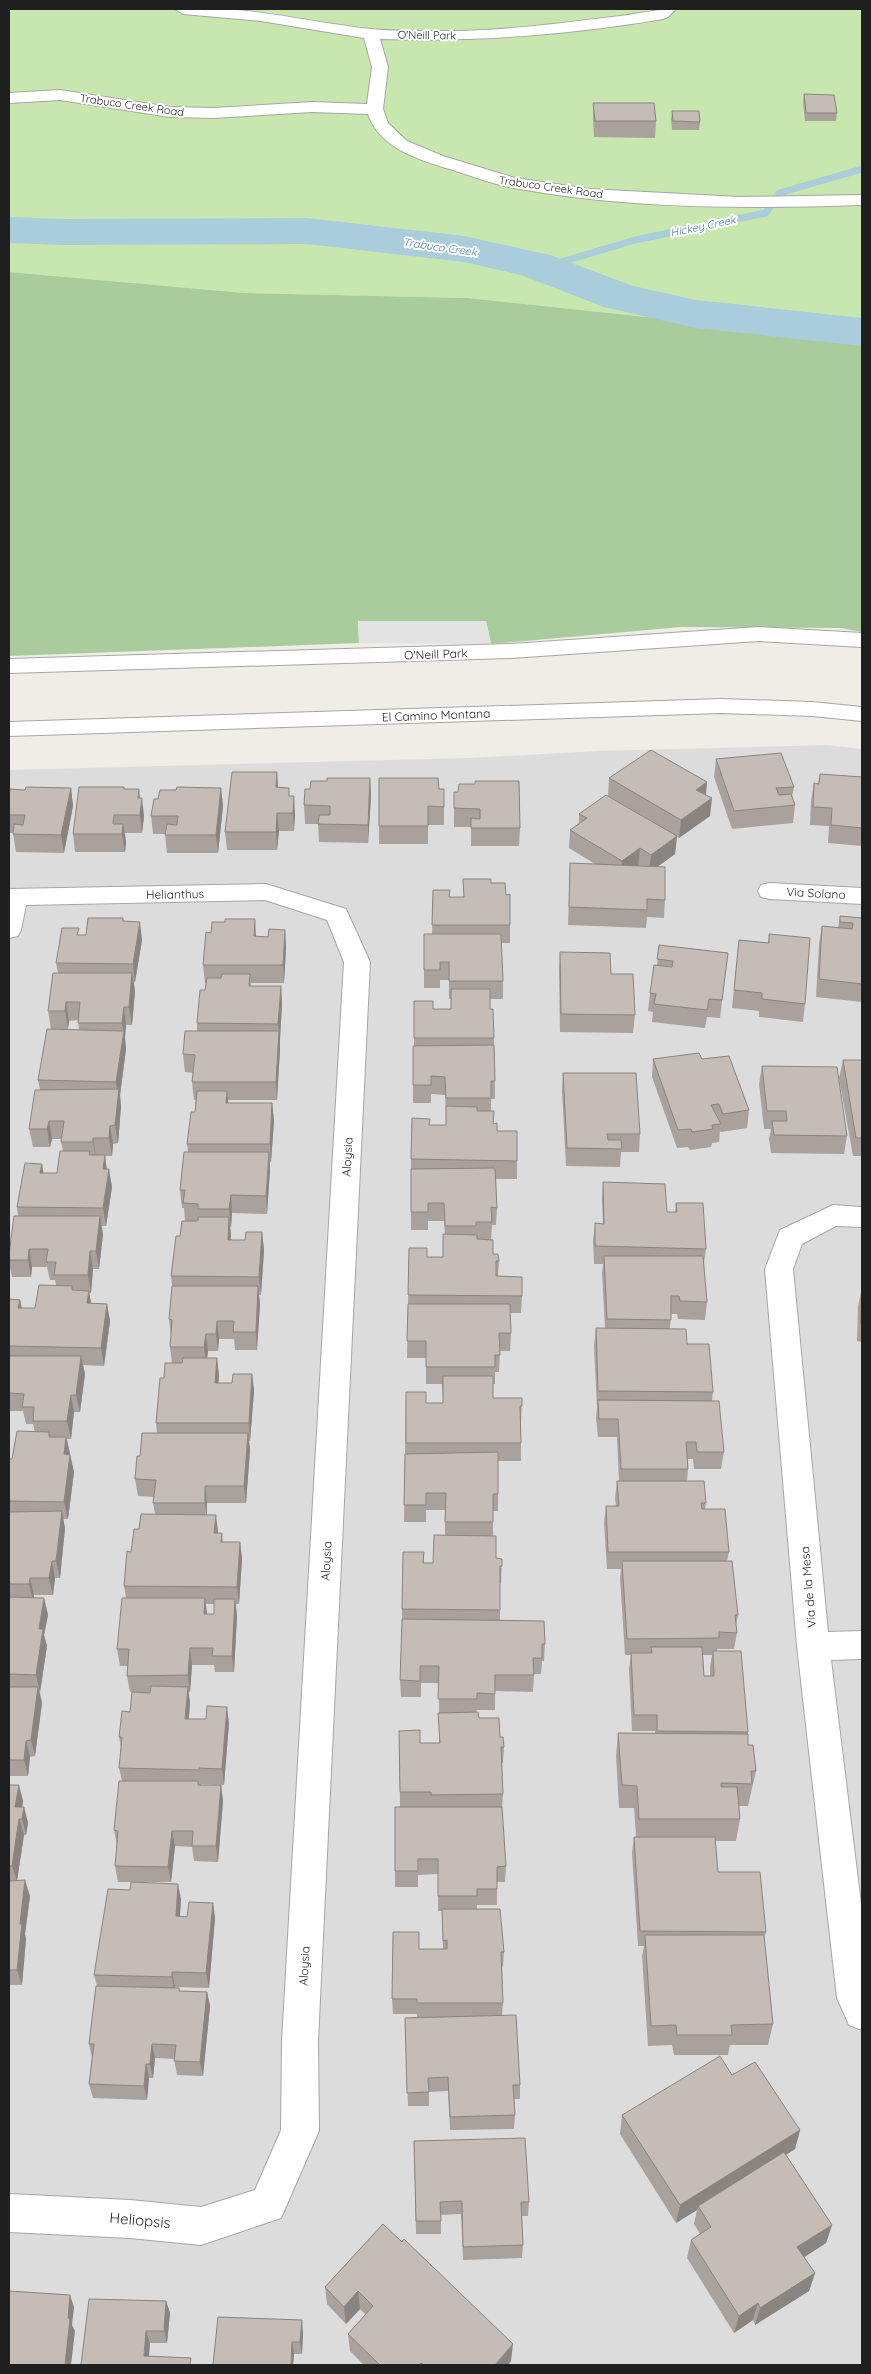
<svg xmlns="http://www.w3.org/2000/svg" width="871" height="2374" viewBox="0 0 871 2374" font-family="Quicksand,sans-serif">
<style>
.residential{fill:#dddcdc}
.grass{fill:#c8e7af}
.forest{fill:#a9cc9d}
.parking{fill:#e3e3e3}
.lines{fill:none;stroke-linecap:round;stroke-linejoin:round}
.stream{stroke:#a9cddb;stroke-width:7}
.river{fill:#a9cddb;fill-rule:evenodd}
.minor-casing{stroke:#a6a6a6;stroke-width:2}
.minor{fill:#fff;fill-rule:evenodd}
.wall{fill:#a9a29c;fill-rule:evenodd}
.shaded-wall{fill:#89847f}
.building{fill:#c4bcb5;stroke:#89847f}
.labels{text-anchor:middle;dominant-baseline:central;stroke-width:4;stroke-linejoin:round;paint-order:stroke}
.far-street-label{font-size:11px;fill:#1f1f1f;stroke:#fff}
.far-water-label{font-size:11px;font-style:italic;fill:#5079aa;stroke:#fff}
.street-label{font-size:12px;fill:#1f1f1f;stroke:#fff}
.near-street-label{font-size:15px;fill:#1f1f1f;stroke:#fff}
</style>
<rect width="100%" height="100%" fill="#efede6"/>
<path class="residential" d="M827,745L862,749V2365H9V770L469,758L598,751Z"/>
<path class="grass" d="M9,9H862V340L468,298L245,293L9,272Z"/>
<path class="forest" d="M9,272L245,293L468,298L862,340V632L841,628L681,627L491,644L486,621H358L359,643L9,656Z"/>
<path class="parking" d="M358,621H486L491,644L359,643Z"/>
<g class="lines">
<path class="stream" d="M534,264L561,262L635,240L766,213L779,193L862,169"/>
<path class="river" d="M9,217L63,219L307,218L464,236L550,255L633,286L696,300L862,318V346L696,328L604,307L521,275L464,262L307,244L63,245L9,243Z"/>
<g class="minor-casing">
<path id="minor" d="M175,9C243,4 304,22 371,29C392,31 414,31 435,31C494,32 553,24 612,17C634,15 655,9 676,9L668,17L663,19C569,35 475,42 380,39L388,67L383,109L388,123L407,141L443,156L515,178L589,189L740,197L862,195V205C747,209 628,209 514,188C495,185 475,177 456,171C423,161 380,150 368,114L312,112L213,118L170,117L60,100L9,103V93L60,90L170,107L213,108L312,102L367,104L372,67L364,38L261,21L183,14Z
M759,627L862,633V647L759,641L511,658L9,673V659L511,644Z
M721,699L812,702L862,707V721L812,716L721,713L9,736V722Z
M770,883L862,888V904L770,899L761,897L758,891L761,885Z
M266,884L346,909L370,962L318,2041L319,2131L281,2218L201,2245L130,2238L9,2232V2194L130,2200L201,2207L255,2190L281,2130L282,2041L344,962L327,920L265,900L26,905L21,930L18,936L9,938V889Z
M833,1205L862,1207V1227L836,1226L802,1244L793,1269L828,1632L862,1631V1659L831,1660L862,1912V2030L849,2025L837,1998L797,1646L765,1269L780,1230Z"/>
</g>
<use href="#minor" class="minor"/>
</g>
<path class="wall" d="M804,94L837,113L836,121H805L803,102Z
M593,103L656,121L655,138L594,137L593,119Z
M672,111L700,122L699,130H672L671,120Z
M716,759L794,787L792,797L795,805L793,823L732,829L714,777Z
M277,772L278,787L290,796L295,814L294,831H279L277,850H227L225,832Z
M820,774L862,777V846L828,843L829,826L810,825L811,801L814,783L818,784Z
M370,778L371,796L368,843L319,842L318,824H305L304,805L327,781Z
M609,778L707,782L706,795L710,816L679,838L677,837L675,854L658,866L665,900L664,918L647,917L646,928L568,925L570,863L595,864L569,848L570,830L579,824V814L659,826L608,796Z
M71,788L73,806L64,853L16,852L13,833H9V794L25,790Z
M221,788L223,806L218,853H167L165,834H153L151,816L158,799L176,790Z
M124,789L140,798L144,816L142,833H125L126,842L125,852H75L73,834Z
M439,789H444V825H428V844H379V826Z
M454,792L520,828L519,846H471V827H454Z
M491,883L506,895L510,925V943H501L503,981V999H490V1009L494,1038L495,1081V1099H491V1111L493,1124L497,1131L517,1161V1179H496L497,1208L496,1225H492L491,1240L493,1254L499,1261L498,1276L522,1296L521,1313H510L511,1333L510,1351H500L499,1372H495V1384H493V1398H522L521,1423V1461H498V1511H493V1536L496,1558L502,1559L501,1583H500V1621L545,1644L544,1661H542L541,1674H534L533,1692L495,1691V1710H477L476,1713L479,1718L500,1737L504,1747L503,1763H502L503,1794L502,1809L506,1866L505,1882H497V1905H477V1909L504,1952L503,1966L502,1967L503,2003L502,2015L520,2085V2099H514L515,2115L514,2129L450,2130L448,2091L429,2092V2106H408L405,2018L417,2017V2014H393L392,1999L419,1949H443L442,1911H438V1874L418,1875V1887H395V1871L400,1807L399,1731L420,1743H439V1683H421V1697H401L400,1680L402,1626V1609L424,1552V1563H433L445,1535V1510H426V1522H404L406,1392L426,1403H443L442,1384H426V1358H407L409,1248L427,1257H443L445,1234L444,1221H428V1230H411V1159L430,1125H446V1116L445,1095L431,1094V1103H413V1046H414V1001L433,1009H451V999H449V980H440V988H424V934H432L433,890L450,897H463Z
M840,916L862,918V1002L816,997L819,944L822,926L838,928Z
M124,921L142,940L135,982H134L135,991L132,1025H126L125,1038L126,1049L120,1095L121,1107L118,1143L113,1144L112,1156H105L107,1169L112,1187L106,1226H101L103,1234L99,1269H93L91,1293H89L91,1303L107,1304L110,1321L104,1366L83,1365L85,1374L80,1412H74L71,1439H67L74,1472L68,1519H63L65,1528L60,1578H55L53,1595H34V1598H44L48,1615L44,1635L47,1646L40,1692L42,1703L35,1756L30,1757L28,1776H9V1459H12L35,1432L33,1424H26L23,1411H10L9,1419V1299L20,1300L22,1308H35L56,1285L55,1280H50L47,1267H32L31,1277H12L9,1263V1254L18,1216L17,1207L42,1164L43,1173H57L63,1151L61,1142L62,1139H52L50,1147H33L29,1129L40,1090L38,1080L79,1030L78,1020L69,1021L68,1029H51L48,1011L58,973L56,963L80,935H86Z
M285,930L286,948L284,983H251V986H281L282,1004L280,1039V1049L277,1100H228V1103H272L274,1121L271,1162H270V1170L267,1214L232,1213L231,1227H230L231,1240H245L262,1232L264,1250L261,1295H259L260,1304L257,1350H235L234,1339H219L218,1351H208L207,1358H217L219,1376L218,1383H232L252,1374L254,1391L250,1441H249L250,1450L246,1503H207V1515L218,1533H222L223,1542H240L242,1559L239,1604H236L237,1616L234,1672H215L214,1665H192L190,1692H188L190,1703L189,1719L229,1723L224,1785L201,1784V1785H221L223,1801L218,1862L194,1861L192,1847L175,1846L171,1882H118L115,1866L117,1845L114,1830L122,1781L119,1768L121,1747L119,1737L130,1712L132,1692H130L127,1676L128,1666H120L117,1649L126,1598L124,1586L131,1552L139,1529L155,1514L153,1503L154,1497L138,1496L135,1479L140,1456L157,1433L156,1423L164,1378L172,1363L170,1347L171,1337L169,1319L172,1286L171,1276L180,1236L185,1221L184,1208H182L180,1190L188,1152L187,1144L195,1112L196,1100H194L192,1082L193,1073L185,1072L183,1054L197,1031V1023L205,990L206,983H205L203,965L256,936L268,937ZM206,1604H214V1614H207Z
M769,934L805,1004L803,1022L759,1017V1011L732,1008L739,940L768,943Z
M659,945L728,953L720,1018L707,1017L705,1028L652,1022L653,1012L648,1011L650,993L657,965Z
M560,952L611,974L635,1015L633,1033L560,1032L559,970Z
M653,1059H702L749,1110L747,1128L721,1132L720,1131L719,1142L712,1143L711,1147L690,1150L688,1147L677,1148L652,1077Z
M843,1060H862V1156H853L839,1078Z
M762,1066L847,1136L844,1154L771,1153L769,1139L771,1129H764L759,1084Z
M563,1073L640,1134L639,1152H621L620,1167L566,1166L562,1091Z
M603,1182L667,1212H675L676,1203L706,1249L704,1264L707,1302L705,1320L678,1319L677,1314H671L670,1329L687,1344L713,1392L712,1401L724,1452L721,1469H694L693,1459H687L688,1469L687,1481L706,1503L705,1509L729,1552L727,1561L738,1615L736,1625L737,1633L734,1649H717V1651L748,1732V1745L756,1771L748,1806H738L740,1819L736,1841H715L718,1872L766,1932L764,1938L773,2024L768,2045H730L728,2055H674L672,2045L648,2046L642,1956L644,1946H638L632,1853L634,1837H636L634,1808H619L616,1756L618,1733H655V1731H632L629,1669L631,1655H625L620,1578L621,1569H607L604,1523L606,1506H616L615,1498L617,1481H619L617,1437H598L596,1418L597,1408L594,1346L596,1328H605L602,1273L603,1264H594L593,1241L595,1223L603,1224L602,1200ZM703,1655H712L710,1667V1676H704Z
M862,1288V1342L857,1341L858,1306Z
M9,1785L23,1801L22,1807H24L28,1823L26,1835H24L17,1880L30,1896L25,1934L26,1939L22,1985H9Z
M130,1890L181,1899L180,1916L187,1917L213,1903L215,1918L209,1988L175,1987V1988H179L180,1991L207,1992L210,2006L203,2076L177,2075L174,2059L155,2058L153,2078H149L147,2100L93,2098L89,2084L92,2058L89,2044L97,1986L94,1975Z
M732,2075L800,2130L795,2149L786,2155L832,2225L826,2243L804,2257L815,2273L809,2291L755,2325L753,2320L734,2333L687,2258L691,2240L700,2234L694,2224L697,2210L676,2223L620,2134L622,2115Z
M414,2141L529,2202L528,2216H522L523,2245L522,2258L463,2260L461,2214L441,2215V2234H416Z
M383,2224L511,2361L508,2365H364L350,2351L348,2334L366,2315L360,2309L346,2324L327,2304L325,2287Z
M166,2301L170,2313L167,2343H150L149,2356L81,2365Z
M303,2333L302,2354H294L293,2365H213Z"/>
<path class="shaded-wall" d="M277,772L278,790L276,787Z
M370,778L371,796L368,843V825Z
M707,782L705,800L696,790Z
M71,788L73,806L64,853L61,835Z
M221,788L223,806L218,853L216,835Z
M139,789L141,807L142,798L144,816L142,833L138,798Z
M294,796L295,814L294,831L293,813Z
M712,798L710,816L679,838L681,820Z
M277,813L279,831L277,850L276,832Z
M123,824L126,842L125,852L122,834Z
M677,836L675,854L649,873L651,855Z
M640,848L638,867L621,879L622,861Z
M255,919L256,937L254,936Z
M140,922L142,940L135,982L133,964Z
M285,930L286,948L284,983L283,965Z
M132,973L135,991L132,1025L129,1007Z
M281,986L282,1004L280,1039V1049L277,1100L276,1082L279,1035L278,1024Z
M66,1002L69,1021L68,1029L65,1011Z
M124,1007L126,1025L125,1038L126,1049L120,1095L121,1107L118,1143L115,1125L118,1095L116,1082L124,1033L122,1023Z
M227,1091L229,1109L226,1103Z
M272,1103L274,1121L271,1162L270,1144Z
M49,1121L52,1139L50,1147L47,1129Z
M110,1126L113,1144L112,1156L109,1138Z
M93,1138L96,1156V1160L93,1142Z
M269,1152L270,1170L267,1214L266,1196Z
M105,1155L107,1173L103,1169Z
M42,1164L45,1182L40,1173Z
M109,1169L112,1187L106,1226L103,1208Z
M231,1195L232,1213L231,1227L229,1209Z
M100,1216L103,1234L99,1269L96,1251Z
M229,1217L231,1235L229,1258L228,1240Z
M262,1232L264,1250L261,1295L259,1277Z
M29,1249L32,1267L31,1277L28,1260Z
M90,1251L93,1269L91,1293L88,1275Z
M258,1286L260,1304L257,1350L256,1332Z
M89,1291L92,1309L87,1303Z
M20,1300L23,1317L18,1308Z
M107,1304L110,1321L104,1366L101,1348Z
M217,1321L219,1339L218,1351L216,1334Z
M206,1334L208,1351L206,1365L204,1347Z
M81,1356L85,1374L80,1412L76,1395Z
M217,1358L219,1376L217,1401L215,1383Z
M252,1374L254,1391L250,1441L249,1423Z
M71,1395L74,1412L71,1439L67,1421Z
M9,1403L10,1411L9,1419Z
M248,1433L250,1450L246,1503L244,1486Z
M66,1437L70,1454H64Z
M70,1455L74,1472L68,1519L64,1502Z
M205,1486L207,1503V1520L205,1503Z
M62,1511L65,1528L60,1578L56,1561Z
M216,1515L218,1532L216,1550L214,1533Z
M240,1542L242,1559L239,1604L237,1587Z
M52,1561L55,1578L53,1595L49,1578Z
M30,1578L34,1595L33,1601L29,1584Z
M44,1598L48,1615L44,1635L47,1646L40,1692L36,1675L39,1629Z
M205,1598L207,1615L204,1614Z
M235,1599L237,1616L234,1672L232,1656Z
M190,1648L192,1665L190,1692L188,1675Z
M38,1687L42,1703L35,1756L31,1740Z
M188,1687L190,1703L187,1735L185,1719Z
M227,1707L229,1723L224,1785L222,1769Z
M26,1741L30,1757L28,1776L24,1760Z
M19,1785L23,1801L20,1821L24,1835L17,1881L12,1866L15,1807Z
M221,1785L223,1801L218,1862L216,1846Z
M24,1807L28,1823L26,1835L22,1819Z
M172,1831L175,1846L171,1882L168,1867Z
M25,1880L30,1896L25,1934L26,1939L22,1985L17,1970L20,1924Z
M178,1884L181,1899L179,1931L176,1916Z
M213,1903L215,1918L209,1988L206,1973Z
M172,1972L175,1987L174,1992L172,1977Z
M207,1992L210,2006L203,2076L200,2062Z
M152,2044L155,2058L153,2078L150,2064Z
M146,2064L149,2078L147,2100L144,2086Z
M800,2130L795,2149L700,2208L698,2206L697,2210L676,2223L680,2205Z
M832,2225L826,2243L792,2265L797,2247Z
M815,2273L809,2291L755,2325L760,2308Z
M358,2291L360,2309L346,2324L344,2307Z
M70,2295L74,2307L72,2325L75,2331L71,2365H65L68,2318Z
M166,2301L170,2313L167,2343L164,2331Z
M758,2303L753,2320L734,2333L739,2316Z
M302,2320L303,2333L302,2354L300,2342Z
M146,2331L150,2343L148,2365L144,2356Z
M292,2342L294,2354L293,2365H291Z
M513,2344L511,2361L508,2365H495Z"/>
<path class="building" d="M804,94L834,95L837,113H806Z
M593,103H654L656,121H595Z
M672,111H699L700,122L673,121Z
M651,750L707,782L696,790L712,798L681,820L609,778Z
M781,753L794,787L776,788L779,795L791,794L795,805L734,811L716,759Z
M232,772H277L276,787L289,788V796H294L293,813H277L276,832H225Z
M820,774L862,777V828L831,825L832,808L813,807L814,783L819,784Z
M327,778H370L368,825L318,824L319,815H330V806L304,805L305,789H310L311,781H327Z
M379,778H438L439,789H444V807L428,806V826H379Z
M475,781H519L520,828H471V818L480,819V809L454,808V792H458L459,784H475Z
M26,787L71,788L61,835L13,834L14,824L23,825L25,815H9V794L10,789L25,790Z
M79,787H124V789H139L138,798H142L140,815H114L113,824H123L122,834H73Z
M177,787L221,788L216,835H165L167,824L177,825L178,816H151L154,799H158L160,790H176Z
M606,795L677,836L651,855L640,848L622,861L570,830L587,818L579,814Z
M570,863L665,867V900L647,899V910L569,907Z
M463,879H491V883H505L506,895L510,894V925H432L433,890H450L449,897H464Z
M840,916L862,918V984L819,979L822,926L852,929L853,923L840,922Z
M88,918H123V921L140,922L133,964L56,963L62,928H79L77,935H86Z
M225,919H255L254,936L268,937L269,929L285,930L283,965H203L206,932L211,933L212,922H225Z
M424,934H501L503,981H449V962H440V970H424Z
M769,934L810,938L805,1004L762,999V993L734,990L739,940L769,943Z
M659,945L728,953L722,1000L709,999L707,1010L654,1004L656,994L650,993L654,965L672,967L673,961L657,959Z
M560,952L610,953L611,974H633L635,1015L561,1014Z
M53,973H132L129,1007H124L122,1023H78L80,1002H66L65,1011H48Z
M222,974H250L249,986H281L278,1024L197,1023L200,990H205L207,978H221Z
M451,989H490V1009H493L494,1038H414V1001H433V1009H451Z
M47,1029L124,1031L116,1082L38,1080Z
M185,1031H279L276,1082H192L195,1055L183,1054Z
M494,1045L495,1081H491V1098H446L445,1077L431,1076V1085H413V1046Z
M699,1053L702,1059L729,1056L749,1110L723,1114L719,1104L711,1105L721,1124L712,1125L713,1129L692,1132L691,1129L678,1130L653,1059Z
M843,1060H862V1138H856Z
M762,1066L837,1067L847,1136L774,1135L772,1121H787L786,1111H767Z
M563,1073H636L640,1134H607L608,1140H621L622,1149L567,1148Z
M119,1089L115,1125L110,1126L109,1138H93V1142H61L64,1121H49L47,1129H29L35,1090Z
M197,1091H227L226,1103H272L270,1144H187L191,1112H195Z
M446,1106L477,1107V1111H494L493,1124L497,1123V1131H517V1161L411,1159L412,1118L430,1119L429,1125H446Z
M60,1151H90L89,1155H105L103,1169H109L103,1208L17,1207L25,1163L42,1164L40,1173H57Z
M184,1152H269L266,1196L231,1195L229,1209H198V1204L183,1203L185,1190H180Z
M495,1168L497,1208L491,1207L492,1222H476V1226H445L444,1203H428V1212H411V1169Z
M603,1182L665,1184L667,1212H677L676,1203H703L706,1249L595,1246V1223L604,1224Z
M14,1216H100L96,1251H90L88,1275H54L56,1262H46L48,1249H29L28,1260H9V1254Z
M198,1217H229L228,1240H245L246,1232H262L259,1277L171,1276L176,1236H180L182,1221H198Z
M443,1234L477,1235V1239L493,1240V1254H498L499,1261H496V1276L522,1277V1296L408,1295L409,1248H427V1257H443Z
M604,1256H703L707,1302L680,1301L679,1296H671V1320L607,1319Z
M39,1285L72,1286V1290L89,1291L87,1303L107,1304L101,1348L9,1346V1299L20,1300L18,1308H35Z
M172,1286H258L256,1332H233L234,1321H217L216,1334H206L204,1347H170L172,1320L169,1319Z
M862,1288V1324H861Z
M408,1304H510L511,1333H499L500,1355H495V1367H426V1341H407Z
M596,1328L686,1329L687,1344H709L713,1392L598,1391Z
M9,1356H81L76,1395H71L67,1421H33L34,1407H22L24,1394L9,1393Z
M183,1358H217L215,1383H232L233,1374H252L249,1423H156L160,1378H164L165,1363H182Z
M443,1376H493V1398H522V1406H520L521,1443H406V1392H426V1403H443Z
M598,1400L719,1401L724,1452H697L696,1442H686L688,1469H621L618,1419H599Z
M17,1431L49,1432V1437H66L64,1454L70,1455L64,1502L9,1501V1459H12Z
M142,1433H248L244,1486H205V1503H153L156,1480L135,1479L137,1456H140Z
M498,1452V1494H493V1522H445L446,1493H426V1505H404L405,1454Z
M617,1481H704L706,1503H701L702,1509H725L729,1552H608L606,1506H619Z
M62,1511L56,1561H52L49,1578H30L29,1584H9V1512Z
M141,1514L216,1515L214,1533H222L221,1542H240L237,1587L124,1586L127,1551L131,1552L134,1529H139Z
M434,1535L496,1536V1558L502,1559V1566H500V1610L402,1609L403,1552H424L423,1563H433Z
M622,1561H732L738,1615H735L737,1633L719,1632V1638L627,1639Z
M9,1597L44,1598L39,1629H43L36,1675L9,1674Z
M122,1598H205L204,1614H214V1599H235L232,1656H212L213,1648H190L188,1675L127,1676L129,1649H117Z
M402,1619L544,1621L545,1644H542V1658H533L534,1675H495V1694L477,1693V1699H438L439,1666H420V1681L400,1680Z
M651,1647H702L704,1676H714L713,1651H741L748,1732L657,1731V1715H634L631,1653H652Z
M151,1686L188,1687L185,1719H206L207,1706L227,1707L222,1769L199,1768V1770L119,1768L122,1737H119L122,1711L130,1712L132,1692L150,1693Z
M9,1687H38L31,1740L26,1741L24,1760H9Z
M478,1712L479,1718H499L500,1737H503L504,1747H501L503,1794L431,1795V1792H400L399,1731L420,1730V1743H440L438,1713Z
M618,1733L748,1734V1745H753L756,1771H751L752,1784L721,1783V1787H737L740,1819H639L637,1786L622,1785Z
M119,1781H198V1785H221L216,1846H192L193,1831H172L168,1867L115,1866L118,1831L114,1830Z
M9,1785H19L15,1807H24L22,1819H19L12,1866H9Z
M395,1807H502L506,1866L497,1867V1889H477V1896H438V1859H418V1871H395Z
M634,1837H715L718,1872H760L766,1932L640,1931Z
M25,1880L20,1924H22L17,1970H9V1881Z
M131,1882L178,1884L176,1916L187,1917L189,1902L213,1903L206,1973L172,1972V1977L94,1975L108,1889L130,1890Z
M442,1909H500L504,1952H501L503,2003H417V1999H392L393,1932H419V1949H447V1940L443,1941Z
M645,1935H764L773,2024L731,2025L732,2035H677L676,2025L651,2026Z
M96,1986L179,1988V1991L207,1992L200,2062L174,2061L176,2045L152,2044L150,2064H146L144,2086L89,2084L94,2044H89Z
M516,2015L520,2085H513L515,2115L450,2117L448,2077L428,2078L429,2092L407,2093L405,2018Z
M720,2056L732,2075L755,2062L800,2130L680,2205L622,2115Z
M525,2138L529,2202H521L523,2245L463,2247L462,2201L440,2202L441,2221H416L414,2141Z
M784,2152L832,2225L797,2247L815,2273L760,2308L758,2303L739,2316L691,2240L711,2227L698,2206Z
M383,2224L402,2242L404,2239L513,2344L495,2365H424L421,2363L419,2365H380L348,2334L373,2306L358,2291L344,2307L325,2287Z
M9,2291L70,2295L68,2318L70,2319L65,2365H9Z
M89,2299L166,2301L164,2331H146L144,2356L191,2358L190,2365H81Z
M218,2317L302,2320L300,2342H292L291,2365H213Z"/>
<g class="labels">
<g class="far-street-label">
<text transform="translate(427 35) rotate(1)">O'Neill Park</text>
<text transform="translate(132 105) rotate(8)">Trabuco Creek Road</text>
<text transform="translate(551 187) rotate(8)">Trabuco Creek Road</text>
</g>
<g class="far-water-label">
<text transform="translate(703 226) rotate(-12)">Hickey Creek</text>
<text transform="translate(440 247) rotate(8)">Trabuco Creek</text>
</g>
<g class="street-label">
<text transform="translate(436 654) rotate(-2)">O'Neill Park</text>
<text transform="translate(436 715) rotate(-2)">El Camino Montana</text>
<text transform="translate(816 893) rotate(3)">Via Solano</text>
<text transform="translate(175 894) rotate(-1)">Helianthus</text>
<text transform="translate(347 1157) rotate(-87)">Aloysia</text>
<text transform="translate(326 1561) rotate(-87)">Aloysia</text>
<text transform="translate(808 1587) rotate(-95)">Via de la Mesa</text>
<text transform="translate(304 1966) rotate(-87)">Aloysia</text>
</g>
<g class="near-street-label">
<text transform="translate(140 2220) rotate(5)">Heliopsis</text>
</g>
</g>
<rect width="871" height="2374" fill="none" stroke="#1f1f1f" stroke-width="20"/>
</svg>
